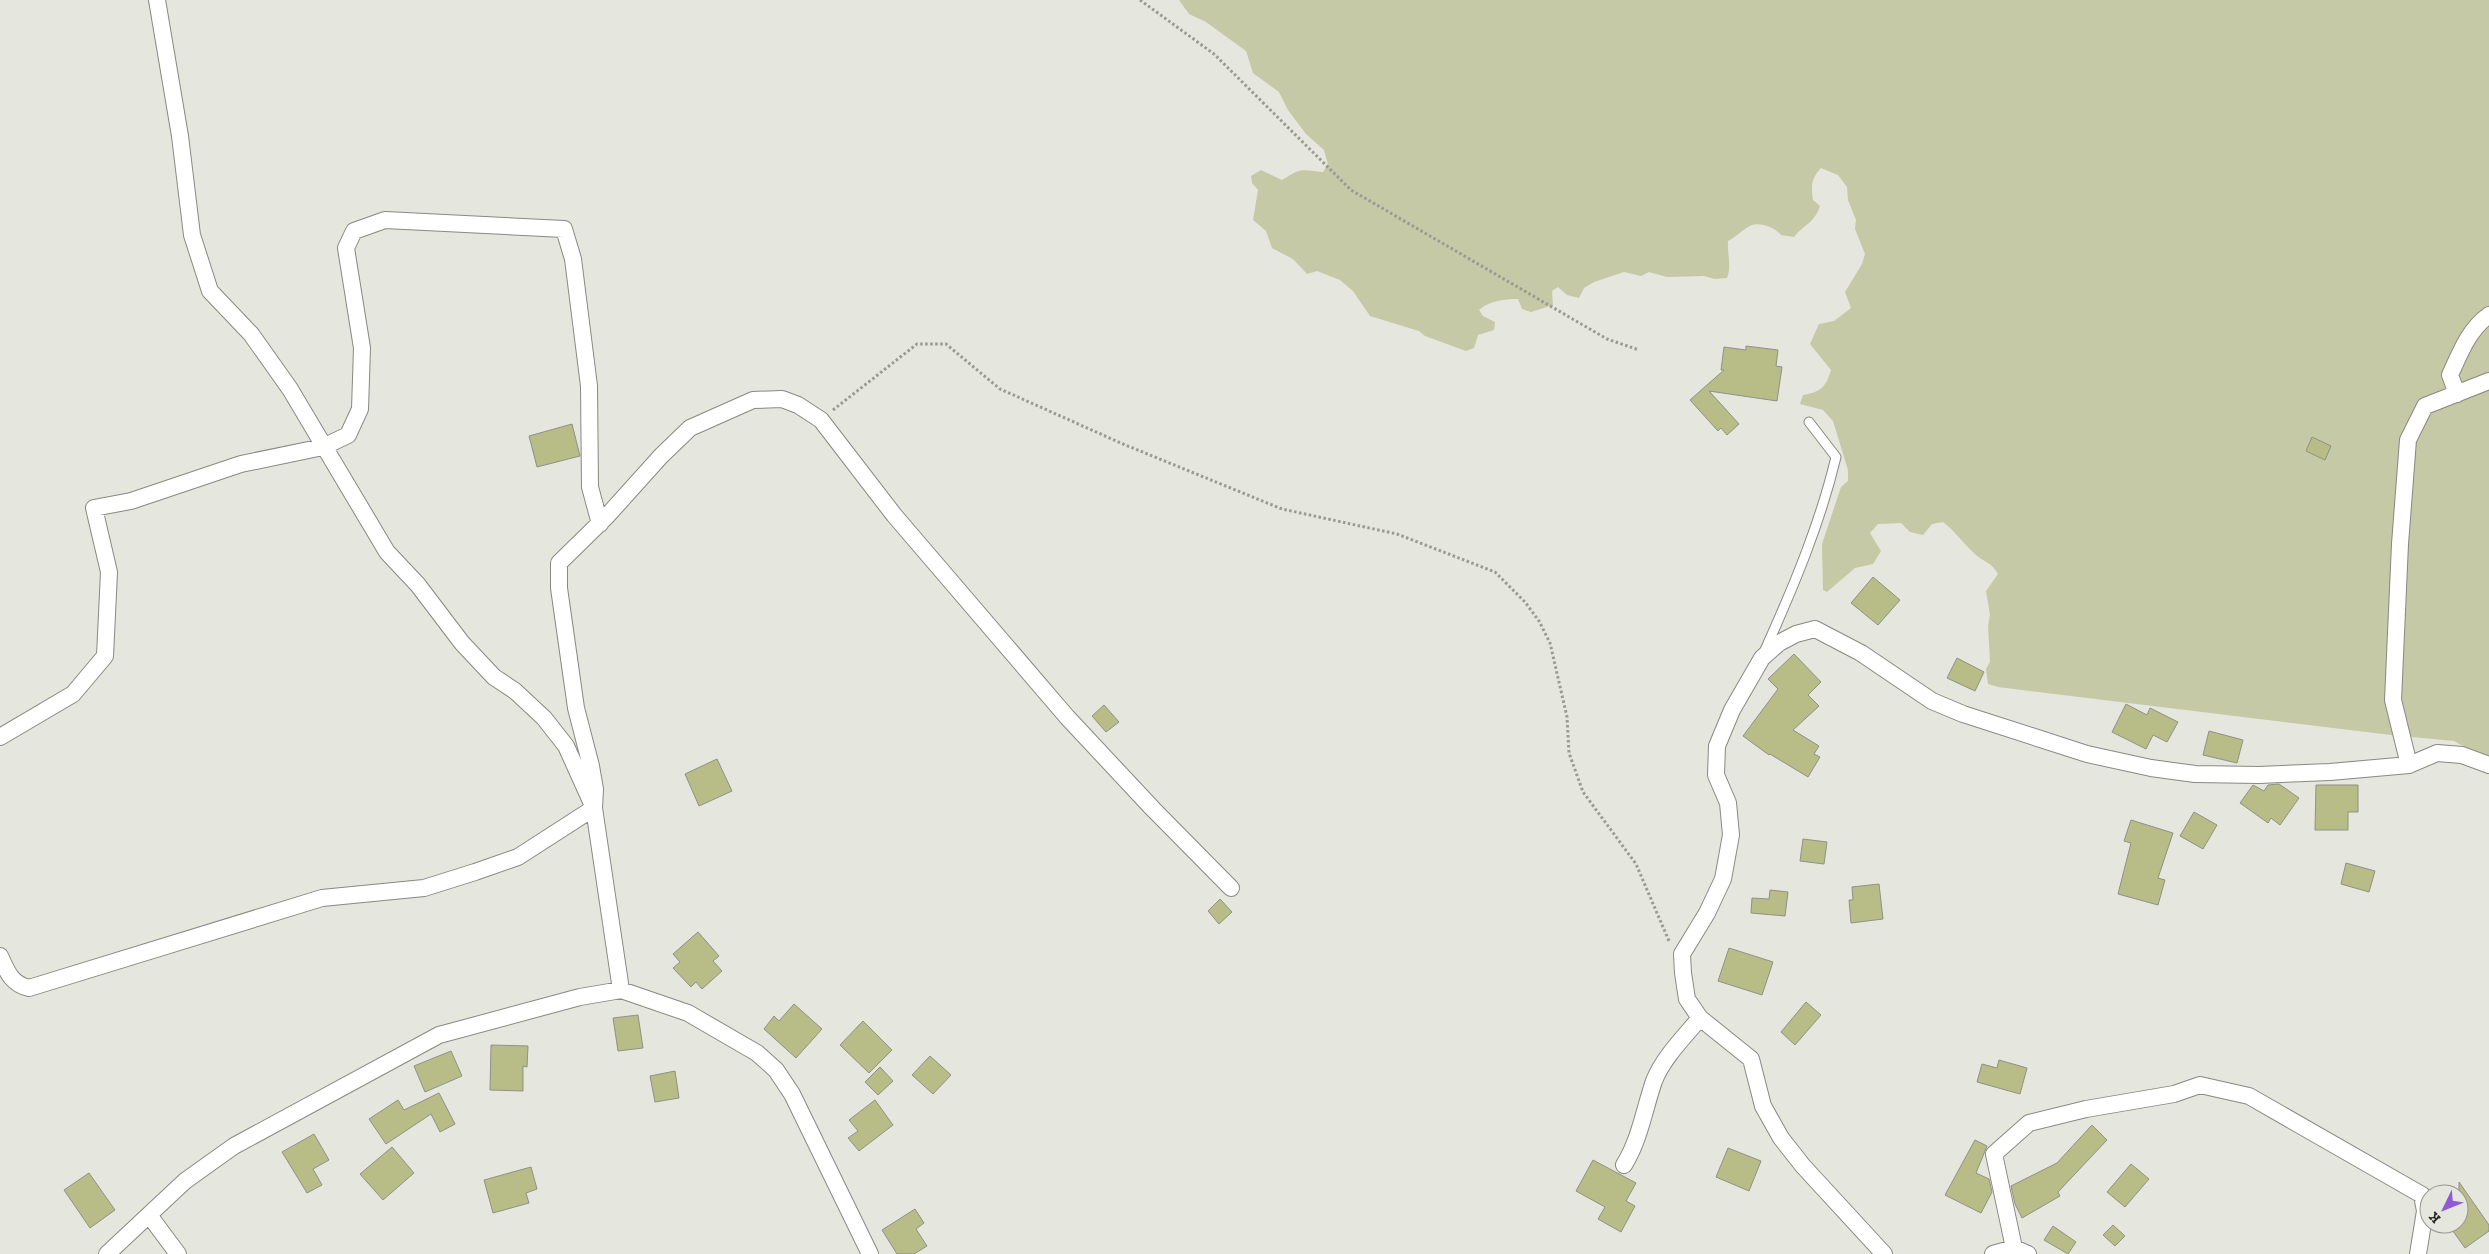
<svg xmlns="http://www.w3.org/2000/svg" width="2489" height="1254" viewBox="0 0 2489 1254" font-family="'Zilla Slab',serif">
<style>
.green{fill:#c6c9a5}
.building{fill:#b8bc87;stroke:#909188}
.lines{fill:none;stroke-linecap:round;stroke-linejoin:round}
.service-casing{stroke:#888980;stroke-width:11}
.minor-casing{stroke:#888980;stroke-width:18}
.path{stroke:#999a93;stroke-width:3;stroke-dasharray:2.5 2.5;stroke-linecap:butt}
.service{stroke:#fff;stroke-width:9}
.minor{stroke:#fff;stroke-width:16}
</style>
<rect width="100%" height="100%" fill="#e5e6dd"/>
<path class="green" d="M1179,0H2489V760L2454,741L2391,735L1998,687L1988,684L1986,669L1990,662L1988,626L1990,615L1986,591L1998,574C1991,561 1984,563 1974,553C1963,543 1955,531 1943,522L1932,524L1923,535L1910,532L1901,523L1878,524L1870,533L1881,551L1873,564L1855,568L1827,592L1823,590L1822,544L1841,487L1848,481V470L1833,421L1823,410L1800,404L1803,395C1821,392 1826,387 1831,370L1810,344L1819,324L1834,321L1851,308L1845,292L1862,264L1865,254L1855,229L1856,220L1848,200L1847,187L1838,175L1821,168C1811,179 1811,185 1813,200L1820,206C1814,224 1804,224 1794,237L1781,235C1776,228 1761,222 1752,225C1744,228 1736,237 1728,241C1727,254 1732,266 1727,278L1715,279L1704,276L1667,277L1649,272L1641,276L1624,272L1594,282L1584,288L1579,298L1567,295L1558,287L1552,291L1553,305L1531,312L1522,309L1518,299C1504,299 1489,301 1479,310L1483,316L1495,322L1494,330L1478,335L1474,348L1466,351L1425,336L1419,331L1370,316L1353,291L1340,280L1317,271L1307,274L1293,259L1272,248L1266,231L1253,220L1258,190L1252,183L1251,176L1261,170L1282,180C1303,167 1299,170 1323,172L1328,164L1324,150L1306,134L1288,110L1279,92L1253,73L1246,51L1206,22L1189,14Z"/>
<path class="building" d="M1746,346L1778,350L1776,366L1782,367L1777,401L1709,391L1739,424L1727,435L1721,428L1718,431L1690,400L1724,370H1721L1724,347L1746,350Z
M572,424L580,456L537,467L529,436Z
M2312,437L2331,446L2325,460L2306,451Z
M1873,577L1900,600L1878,625L1851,603Z
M1794,654L1821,682L1808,695L1819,706L1793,730L1819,746L1814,754L1820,757L1808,777L1770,754L1769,755L1743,736L1778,689L1768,679Z
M1957,658L1984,672L1975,691L1947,678Z
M2126,704L2147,715L2150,708L2178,722L2167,742L2153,735L2146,749L2112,732Z
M1104,705L1119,722L1106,732L1092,716Z
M2209,731L2243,740L2237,763L2203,755Z
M717,759L732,791L699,806L685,774Z
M2279,784L2299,798L2280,825L2271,818L2268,823L2240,803L2253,785L2264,791L2268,785Z
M2316,785H2358V812H2348V830H2315Z
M2194,812L2217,825L2203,849L2180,836Z
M2131,820L2173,833L2158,878L2165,880L2158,905L2118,894L2131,843L2124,841Z
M1803,839L1827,842L1824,864L1800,861Z
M2346,863L2375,871L2369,892L2341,884Z
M1879,884L1883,919L1851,923L1849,900H1853L1852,887Z
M1770,890L1788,892L1785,916L1751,913L1752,898L1769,899Z
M1220,899L1232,912L1219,924L1208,911Z
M698,932L719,956L713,961L722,971L702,989L696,982L691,987L673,968L680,962L673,954Z
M1729,948L1773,962L1762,995L1718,981Z
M1806,1002L1821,1015L1795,1045L1781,1032Z
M794,1004L822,1029L796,1058L764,1029L774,1016L779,1021Z
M638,1015L643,1048L618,1051L613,1018Z
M863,1021L892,1050L869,1073L840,1045Z
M491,1045L528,1046L527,1067L523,1066V1091L490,1090Z
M451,1051L462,1076L425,1092L414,1066Z
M930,1056L951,1075L933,1094L912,1075Z
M1999,1060L2027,1068L2020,1094L1977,1082L1982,1064L1997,1068Z
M880,1067L893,1081L878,1095L865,1082Z
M675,1071L679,1098L655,1102L650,1076Z
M439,1093L455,1124L440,1132L431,1114L386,1144L369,1119L398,1100L404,1110Z
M875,1100L893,1125L859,1151L848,1138L858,1131L849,1120Z
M2092,1125L2107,1140L2058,1192L2060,1196L2022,1218L2015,1204L2011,1186L2057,1163Z
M314,1134L329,1160L313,1169L322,1185L307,1193L282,1152Z
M1975,1140L1987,1146L1976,1173L1989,1179L1992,1192L1981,1213L1945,1195Z
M392,1147L414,1173L383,1200L360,1174Z
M1728,1148L1761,1161L1749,1191L1716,1177Z
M1593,1160L1636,1183L1626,1201L1635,1206L1621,1232L1598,1219L1605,1207L1576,1191Z
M2131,1164L2149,1179L2125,1207L2107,1192Z
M531,1167L537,1189L526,1193L529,1203L493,1213L484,1180Z
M89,1173L115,1210L90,1228L64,1190Z
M2459,1182L2489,1225V1231L2465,1248L2448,1224H2459Z
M915,1209L924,1223L916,1229L927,1246L914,1254H897L882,1230Z
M2113,1225L2125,1236L2115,1246L2103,1235Z
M2053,1226L2076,1242L2068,1254L2044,1240Z"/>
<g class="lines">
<g class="service-casing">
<path id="service" d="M1765,650C1793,588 1820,524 1836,457L1809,422"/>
</g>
<g class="minor-casing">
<path id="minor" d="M157,0L180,136L192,235L210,291L251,334L290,389L387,552L418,585L462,643L494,677L515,691L544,718L566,746L594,808L621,990
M2457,394L2450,375C2460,353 2469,329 2489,315
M0,737L73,694L105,656L109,572L94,508L131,501L241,464L323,447L348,435L360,409L362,348L346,248L354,231L385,220L564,229L573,259L589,386L590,487L600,524
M2409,765L2393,700L2400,544L2408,440L2425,406L2489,381
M0,956C7,971 11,984 29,988L322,898L424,888L475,872L518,857L594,808L595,789L591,766L576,708L559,588V563L607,516L661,456L690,428L753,400L782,399L798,405L821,420L894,515L1067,717L1153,809L1231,888
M1624,1165C1640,1139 1644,1110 1654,1081C1663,1058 1684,1037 1700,1018
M149,1215L178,1254
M2014,1248L1994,1154L2029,1123L2086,1109L2174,1094L2200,1085L2249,1096L2422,1195L2425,1211L2418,1254
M107,1254L185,1181L234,1146L439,1035L580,997L621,990L688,1013L757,1053L776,1070L792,1094L870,1254
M1884,1254L1803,1166L1781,1138L1763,1106L1751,1059L1700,1018L1687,999L1683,973L1682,954L1707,913L1723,879L1731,835L1728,803L1716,775L1717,746L1732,710L1762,658L1779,643L1796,634L1815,629L1861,653L1932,701L1963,714L2087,754L2151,768L2195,774L2259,775L2330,772L2409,765L2437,753L2462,755L2489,765
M1993,1254L2014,1248L2028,1254"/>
</g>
<path class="path" d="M1140,0L1214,54L1351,190L1607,339L1639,350
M833,410L917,344H946L1000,389L1123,444L1282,509L1397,534L1495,572L1525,602L1539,621L1550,643L1567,717L1569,753L1583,792L1636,864L1669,941"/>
<use href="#service" class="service"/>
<use href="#minor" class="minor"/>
</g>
<g transform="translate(2444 1209) rotate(227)"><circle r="24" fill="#e5e6dd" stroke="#989892"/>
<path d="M0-4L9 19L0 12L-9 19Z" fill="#8f5bd4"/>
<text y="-8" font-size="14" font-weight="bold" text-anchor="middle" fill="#242421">K</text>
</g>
</svg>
